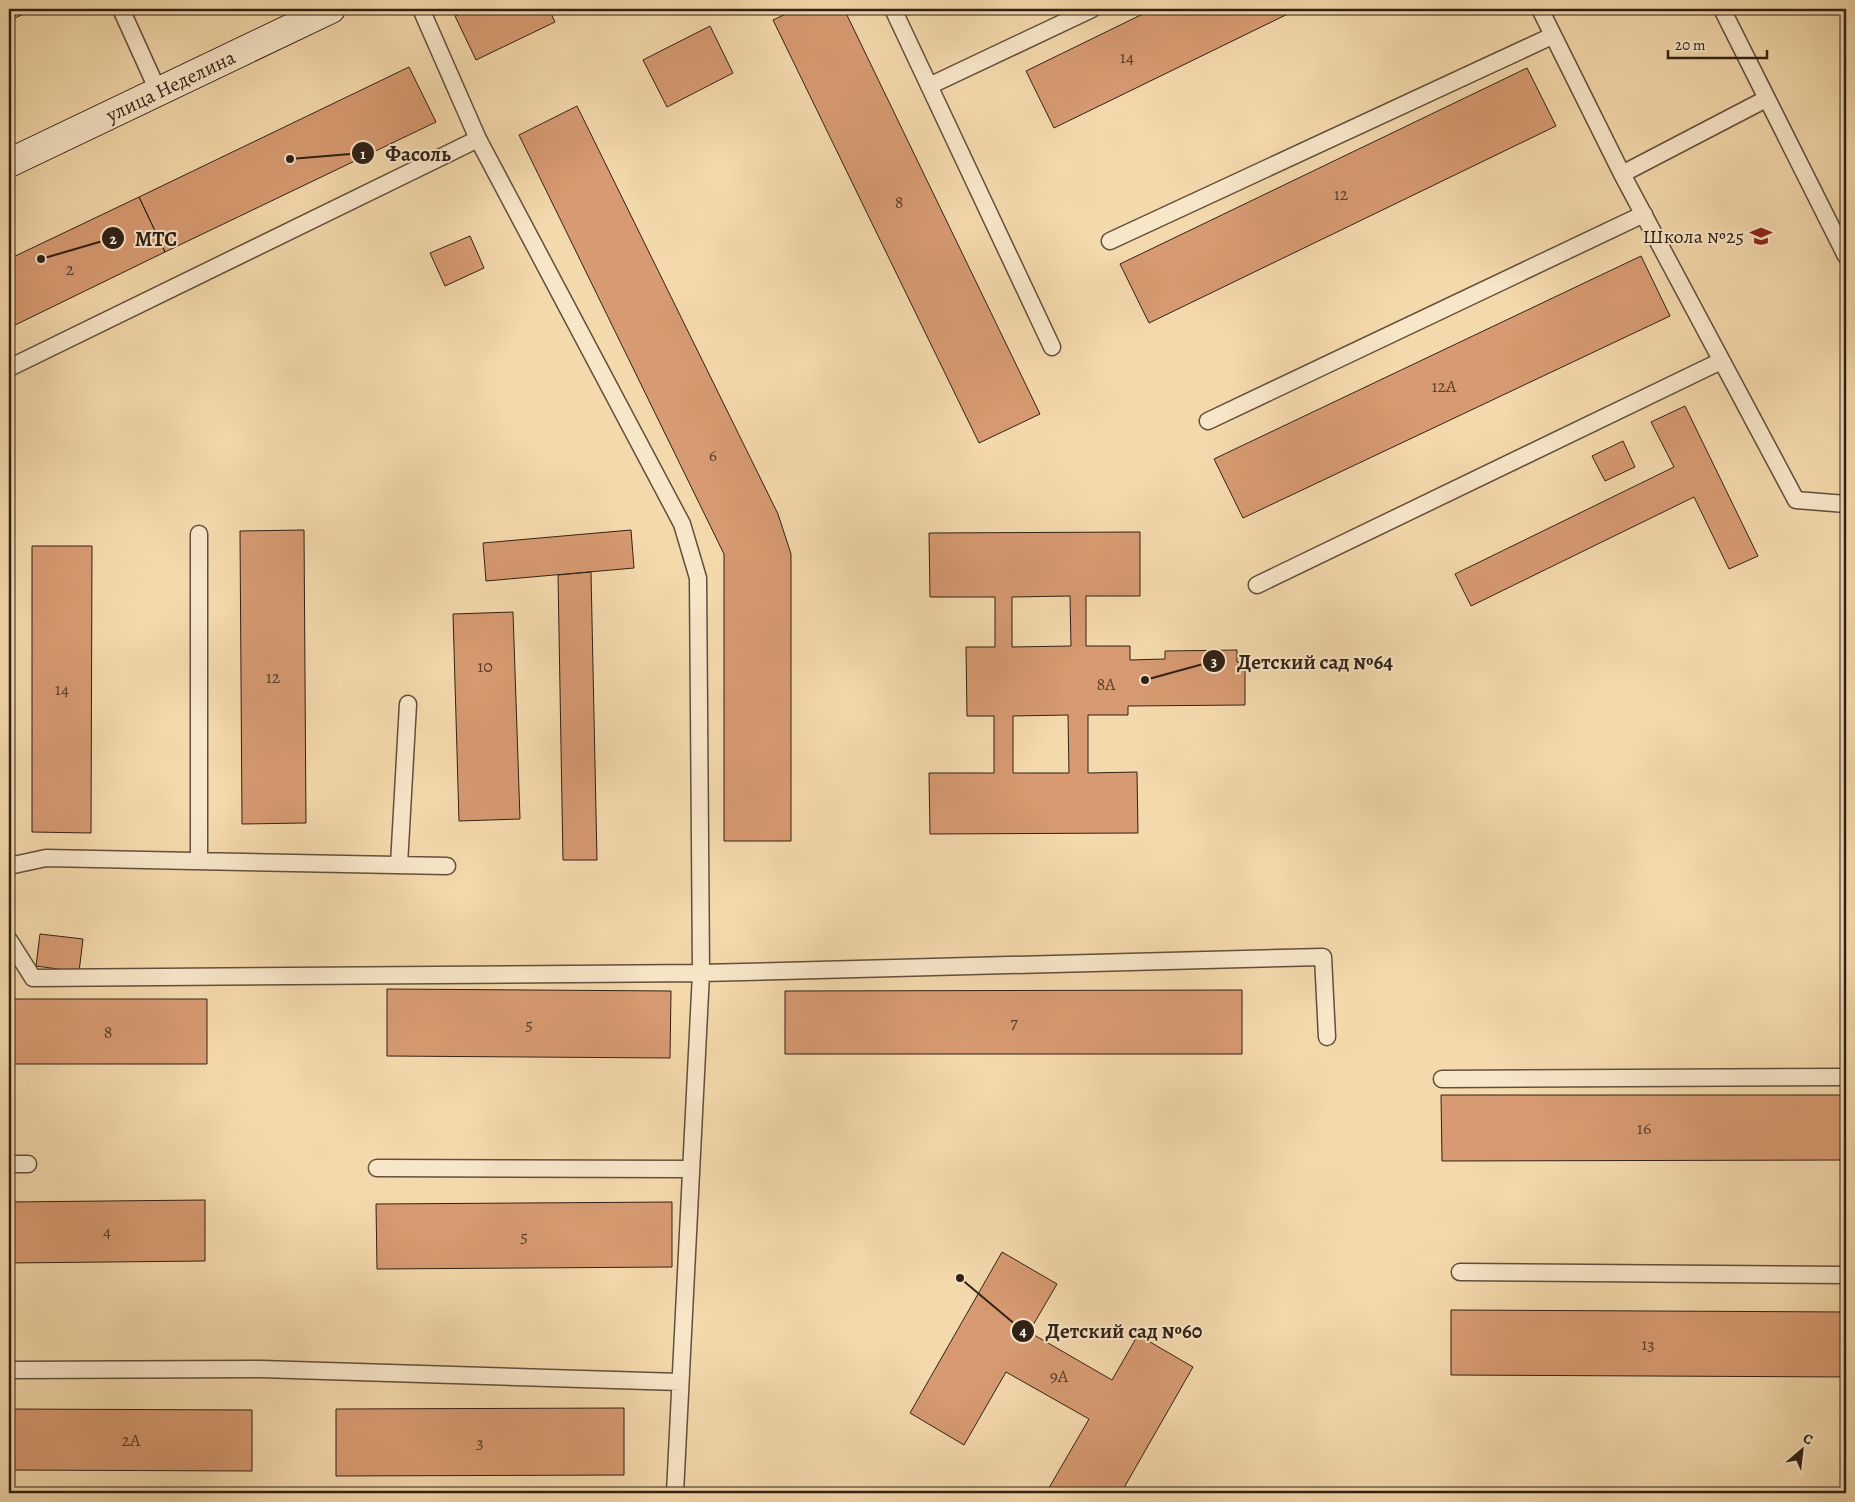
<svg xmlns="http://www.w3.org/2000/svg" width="1855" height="1502" viewBox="0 0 1855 1502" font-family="Alegreya,serif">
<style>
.building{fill:#d79a72;stroke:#312115;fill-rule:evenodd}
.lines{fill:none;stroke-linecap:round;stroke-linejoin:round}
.lane-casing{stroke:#624f3b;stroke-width:19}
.secondary-casing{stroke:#312115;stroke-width:30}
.lane{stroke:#f8e6c9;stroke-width:16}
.secondary{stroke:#f8e6c9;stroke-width:28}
.labels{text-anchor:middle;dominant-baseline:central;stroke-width:4;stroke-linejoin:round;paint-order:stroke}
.number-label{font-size:18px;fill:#5a3f2c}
.street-label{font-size:20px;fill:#312115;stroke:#f8e6c9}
.poi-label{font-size:20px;fill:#312115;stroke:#f8e6c9;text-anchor:end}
.leader{fill:none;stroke:#312115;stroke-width:2}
.callout-dot{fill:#312115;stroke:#f8e6c9;stroke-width:2}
.mark-label{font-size:15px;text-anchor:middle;font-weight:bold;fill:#fff}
.callout-label{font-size:21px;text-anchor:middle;font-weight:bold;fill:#312115;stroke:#f8e6c9;stroke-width:4;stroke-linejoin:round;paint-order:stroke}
</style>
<rect width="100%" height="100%" fill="#f4d9ac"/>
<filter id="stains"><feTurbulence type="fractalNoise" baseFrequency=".004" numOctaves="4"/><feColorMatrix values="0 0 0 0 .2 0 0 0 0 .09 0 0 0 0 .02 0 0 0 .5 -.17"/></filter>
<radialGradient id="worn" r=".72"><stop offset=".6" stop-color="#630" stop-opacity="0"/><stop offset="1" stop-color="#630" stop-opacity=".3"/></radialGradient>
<path class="building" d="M9,9H34L9,21Z
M471,9H549L555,22L476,60L455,16Z
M796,9H844L1040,414L979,443L773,20Z
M1153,9H1298L1054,128L1026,71Z
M710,26L733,73L667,107L643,60Z
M409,67L436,122L165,252L139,197Z
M1527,68L1556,126L1149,323L1120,264Z
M577,106L778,514L791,554V841H724V554L519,135Z
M139,197L165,252L9,328V259Z
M470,236L484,268L445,286L430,253Z
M1641,256L1670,316L1243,518L1214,459Z
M1685,406L1758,556L1729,569L1694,497L1471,606L1455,574L1674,467L1651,422Z
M1623,441L1635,467L1605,481L1592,456Z
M304,530L306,823L242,824L240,531Z
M631,530L634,568L486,581L483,543Z
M1140,532V596H1086V646H1130V660L1165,659V651L1237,650V662H1245V705L1128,706V715H1088V773L1137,772L1138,833L930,834L929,773H994V716H967L966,647H995V597H930L929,533ZM1070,596L1071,646L1012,647V597ZM1068,715L1069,773H1013V716Z
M32,546H92L91,833L32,832Z
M591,572L597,860H563L558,575Z
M513,612L520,819L459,821L453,614Z
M40,934L83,939L79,972L36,966Z
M387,989L671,991L670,1058L387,1056Z
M1242,990V1054H785V991Z
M9,999H207V1064H9Z
M1441,1095H1846V1160L1442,1161Z
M205,1200V1261L9,1263V1202Z
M672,1202V1267L377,1269L376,1204Z
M1002,1252L1057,1284L1029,1332L1112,1380L1138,1335L1193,1367L1121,1493H1046L1089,1419L1006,1372L964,1445L910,1413Z
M1451,1310L1846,1312V1377L1451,1375Z
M624,1408V1475L336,1476V1409Z
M9,1409L252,1410V1471L9,1470Z"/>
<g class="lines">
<g class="lane-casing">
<path id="lane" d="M121,9L159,93
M421,9L478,139L682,524L698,578L701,973L1323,957L1327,1037
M893,9L1052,347
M1540,9L1622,174L1796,500L1846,504
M1722,9L1846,256
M929,86L1092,9
M1622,174L1766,99
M1110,241L1552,36
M9,368L478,139
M1208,421L1644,214
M1257,585L1721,361
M199,861V534
M399,865L408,704
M9,866L46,858L447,866
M9,940L33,978L701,973L675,1493
M1442,1079L1846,1077
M9,1164H28
M377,1168L691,1169
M1460,1272L1846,1275
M9,1370L261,1369L680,1382"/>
</g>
<g class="secondary-casing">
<g id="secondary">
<path id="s1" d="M9,163L331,9"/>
</g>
</g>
<use href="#lane" class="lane"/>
<use href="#secondary" class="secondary"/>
</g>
<defs>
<g id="school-bare" transform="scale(1.725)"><path d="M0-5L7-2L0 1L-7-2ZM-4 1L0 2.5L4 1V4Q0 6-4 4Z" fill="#8f2418" stroke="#f8e6c9" stroke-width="2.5" paint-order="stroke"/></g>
</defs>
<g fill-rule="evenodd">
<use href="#school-bare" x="1761" y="236"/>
</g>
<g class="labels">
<g class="number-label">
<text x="1127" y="57">14</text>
<text x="1341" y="194">12</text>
<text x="899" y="202">8</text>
<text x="70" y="269">2</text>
<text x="1444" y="386">12А</text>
<text x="713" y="455">6</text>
<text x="485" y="666">10</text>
<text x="273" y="677">12</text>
<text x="1106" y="684">8А</text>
<text x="62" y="689">14</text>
<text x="1014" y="1022">7</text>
<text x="529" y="1024">5</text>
<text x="108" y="1032">8</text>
<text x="1644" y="1128">16</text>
<text x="107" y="1231">4</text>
<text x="524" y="1236">5</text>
<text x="1648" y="1344">13</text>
<text x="1059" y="1376">9А</text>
<text x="131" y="1440">2А</text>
<text x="480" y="1442">3</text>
</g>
<g class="street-label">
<text stroke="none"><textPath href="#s1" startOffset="179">улица Неделина</textPath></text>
</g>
<g class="poi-label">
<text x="1744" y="236">Школа №25</text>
</g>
</g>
<path class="leader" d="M290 159L363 153M41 259L113 238M1145 680L1214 661M960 1278L1023 1331"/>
<g class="callout-dot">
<circle cx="290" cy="159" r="5"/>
<circle cx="41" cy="259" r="5"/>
<circle cx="1145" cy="680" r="5"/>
<circle cx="960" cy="1278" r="5"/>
<circle cx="363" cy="153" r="12"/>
<circle cx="113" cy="238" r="12"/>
<circle cx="1214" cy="661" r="12"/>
<circle cx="1023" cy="1331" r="12"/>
</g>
<g class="mark-label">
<text x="363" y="159">1</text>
<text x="113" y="244">2</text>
<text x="1214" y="667">3</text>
<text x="1023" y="1336">4</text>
</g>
<g class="callout-label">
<text x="418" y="161">Фасоль</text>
<text x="156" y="246">МТС</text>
<text x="1315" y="669">Детский сад №64</text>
<text x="1124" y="1338">Детский сад №60</text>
</g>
<rect width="1855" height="1502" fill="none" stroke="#f4d9ac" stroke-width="30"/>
<rect x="10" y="10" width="1835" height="1482" fill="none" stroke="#312115" stroke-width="2.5"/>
<rect x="15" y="15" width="1825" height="1472" fill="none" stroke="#312115"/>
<g transform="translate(1802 1450) rotate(28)" stroke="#f8e6c9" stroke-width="4" paint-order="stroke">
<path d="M0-4L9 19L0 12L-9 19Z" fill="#312115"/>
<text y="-8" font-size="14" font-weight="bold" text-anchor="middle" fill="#312115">С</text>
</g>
<path d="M1668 50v8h99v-8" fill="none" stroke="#312115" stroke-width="2.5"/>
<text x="1675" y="50" font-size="15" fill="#312115" stroke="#f8e6c9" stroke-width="4" paint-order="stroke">20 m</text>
<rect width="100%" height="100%" filter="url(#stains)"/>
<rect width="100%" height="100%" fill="url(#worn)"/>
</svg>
